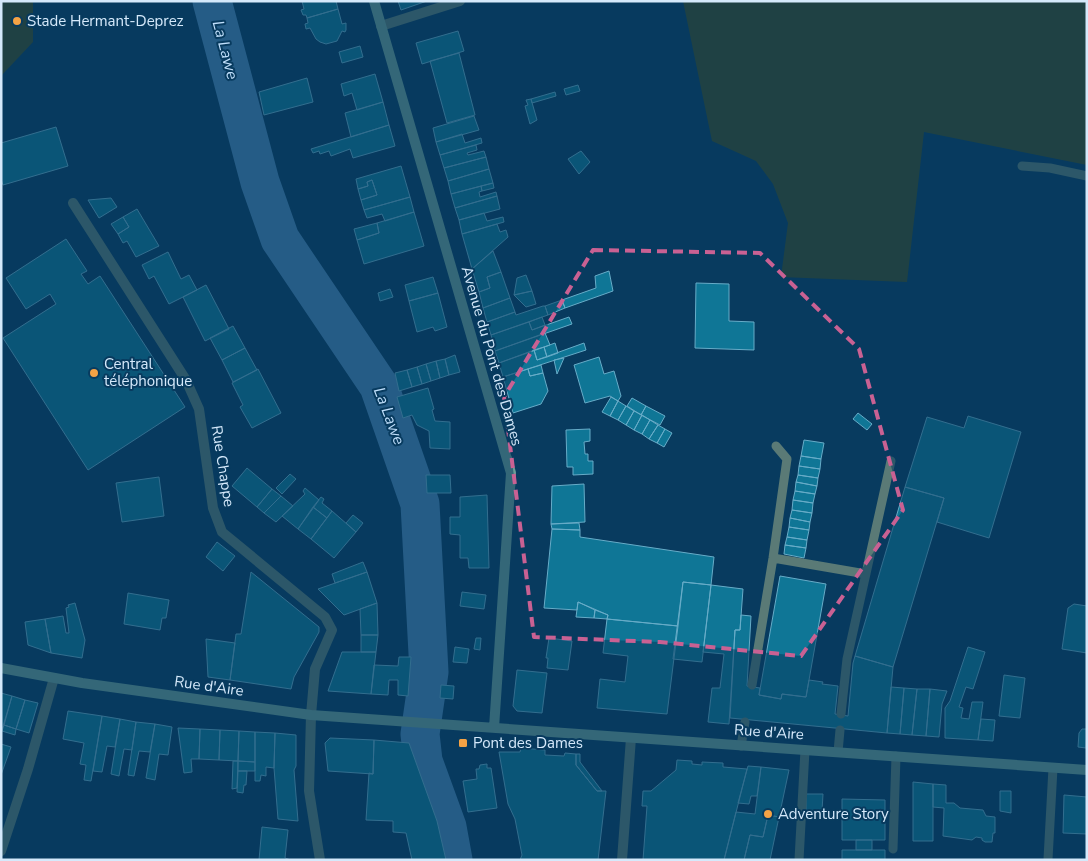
<svg xmlns="http://www.w3.org/2000/svg" width="1088" height="861" viewBox="0 0 1088 861" font-family="'Nunito Sans',sans-serif">
<style>
.green{fill:#3d4b24}
.lines{fill:none;stroke-linecap:round;stroke-linejoin:round}
.river{stroke:#4b85b6;stroke-width:39}
.building{fill:#0f7696;stroke:#67acc8}
.lane{stroke:#5a7a76;stroke-width:9}
.street{stroke:#5a7a76;stroke-width:10}
.secondary{stroke:#6b9e98;stroke-width:10}
.marked{fill:none;stroke:#c96193;stroke-width:4;stroke-dasharray:10 6;stroke-linejoin:round}
.poi-dot{fill:#f5a345;stroke:#083b5f;stroke-width:2}
.labels{text-anchor:middle;dominant-baseline:central;stroke-width:4;stroke-linejoin:round;paint-order:stroke}
.poi-label{font-size:15px;fill:#d5e9fb;stroke:#083b5f;text-anchor:start}
.street-label{font-size:15px;fill:#d5e9fb;stroke:#083b5f}
.water-label{font-size:16px;font-style:italic;fill:#c0dffb;stroke:#083b5f}
</style>
<rect width="100%" height="100%" fill="#083b5f"/>
<path class="green" d="M1,1H33V42L1,76Z
M683,1H1087V165L924,132L907,282L781,277L788,223L773,184L756,161L712,141Z"/>
<g class="lines">
<path class="river" d="M212,1L260,182L280,239L379,386L420,504L429,672L420,734L423,761L447,827L453,860"/>
</g>
<path class="building" d="M302,1H336L338,9L307,18L306,15H303L301,10L304,9Z
M398,1H427L401,10Z
M338,9L342,24L346,23V30L345,32L342,31L337,41L326,44L320,42L316,39L310,28L306,29L305,24L308,23L307,18Z
M458,31L464,51L422,64L416,43Z
M360,46L363,57L342,63L339,52Z
M459,53L475,115L447,123L430,61Z
M375,74L383,102L357,110L352,93L344,96L341,84Z
M307,78L313,102L264,115L259,92Z
M578,85L580,91L566,95L564,89Z
M555,92L556,96L532,103L531,99Z
M531,99L537,120L530,124L525,106L528,105L526,100Z
M383,102L389,125L351,137L345,113Z
M474,116L479,130L436,142L433,128Z
M389,125L395,146L353,158L350,149L331,156L329,151L320,154L319,151L313,153L311,149Z
M56,127L68,166L3,185L1,179V143Z
M462,134L465,143L481,138L482,143L440,155L436,142Z
M476,145L477,150L467,153L468,155L484,151L486,157L444,168L440,155Z
M581,151L590,162L579,174L568,159Z
M486,157L489,169L448,181L444,168Z
M401,166L410,197L364,210L361,200L377,195L372,180L367,182L368,186L358,189L356,179Z
M489,169L493,183L451,194L448,181Z
M372,180L377,195L361,200L358,189L368,186L367,182Z
M493,183L494,188L482,191L481,186Z
M481,186L482,191L479,192L480,197L496,192L497,196L455,208L451,194Z
M497,196L500,209L459,220L455,208Z
M410,197L414,212L385,221L382,214L367,218L364,210Z
M111,198L117,207L99,218L88,200Z
M137,209L159,246L136,257L127,241L123,243L118,234L129,227L123,217Z
M414,212L424,246L364,264L357,240L379,233L377,223Z
M484,213L487,221L503,217L504,222L462,234L459,220Z
M123,217L129,227L118,234L111,224Z
M377,223L379,233L357,240L354,229Z
M497,224L500,232L506,230L508,237L472,269L462,234Z
M66,239L87,271L81,274L88,284L100,276L185,407L88,470L3,338L56,304L50,294L26,309L6,278Z
M493,251L501,272L487,277L490,288L479,292L472,269Z
M168,252L181,279L189,275L197,290L169,304L154,276L149,279L142,265Z
M609,271L613,291L565,308L562,300L596,288L595,276Z
M501,272L510,298L483,308L479,292L490,288L487,277Z
M526,275L532,291L514,295L517,278Z
M433,277L438,293L409,301L405,285Z
M696,283L729,284V321L754,322V350L695,348Z
M206,285L229,329L205,341L183,297Z
M390,289L393,297L380,301L378,293Z
M532,291L536,304L526,307L514,295Z
M438,293L447,327L435,331L433,327L417,332L409,301Z
M510,298L515,312L487,322L483,308Z
M562,300L565,308L548,315L545,306Z
M543,306H545L548,315L491,335L487,322L515,312L516,315Z
M542,317L545,325L532,330L529,322Z
M569,317L572,324L495,351L491,335L529,322L532,330Z
M233,326L245,348L222,360L210,338Z
M545,333L550,345L499,363L495,351Z
M555,343L558,353L547,357L544,347Z
M584,343L586,350L503,377L499,363L534,350L537,360Z
M544,347L547,357L537,360L534,350Z
M245,348L257,370L233,382L222,360Z
M455,355L460,372L449,375L445,359Z
M599,357L604,374L614,371L621,396L618,401L610,396L585,403L574,365Z
M564,358L557,374L554,360Z
M445,359L449,375L440,378L436,361Z
M436,361L440,378L431,381L426,364Z
M426,364L431,381L422,384L417,367Z
M541,365L543,373L530,376L528,369Z
M417,367L422,384L412,387L407,370Z
M258,369L281,413L252,428L240,407L243,405L232,383Z
M528,369L530,376L543,373L548,391L541,404L513,413L503,377Z
M407,370L412,387L399,391L395,373Z
M428,388L434,409L432,410L435,421L450,422V449L430,448L429,431L417,425L412,415L403,418L397,397Z
M611,397L618,401L610,416L602,412Z
M632,398L646,406L641,415L627,406Z
M618,401L626,406L618,420L610,416Z
M626,406L634,411L626,425L618,420Z
M646,406L665,416L660,425L641,415Z
M634,411L642,415L634,430L626,425Z
M858,413L872,424L867,430L853,419Z
M642,415L650,420L642,434L634,430Z
M968,416L1021,432L989,538L937,522L944,498L905,487L927,417L964,428Z
M650,420L658,425L649,439L642,434Z
M658,425L665,429L657,443L649,439Z
M590,429V441L584,442L585,454H588V461H593V474L573,475V467H567L566,430Z
M665,429L672,433L664,447L657,443Z
M804,440L824,443L821,459L801,456Z
M801,456L821,459L820,469L799,466Z
M799,466L820,469L818,478L798,475Z
M247,468L272,489L257,507L232,486Z
M290,474L296,479L282,494L276,488Z
M426,475H450L451,493H427Z
M798,475L818,478L817,486L796,482Z
M159,477L164,516L122,522L116,483Z
M796,482L817,486L815,494L795,491Z
M584,484L585,522L551,524L552,486Z
M905,487L944,498L893,667L855,656Z
M305,488L319,500L298,529L282,516L305,494L303,491Z
M272,489L281,496L264,513L257,507Z
M795,491L815,494L813,503L793,500Z
M487,495L489,568H469L468,558H460V535L450,534V517H460V497Z
M281,496L293,506L276,522L264,513Z
M321,497L324,499L322,503L332,511L327,518L313,507Z
M793,500L813,503L812,513L792,510Z
M313,507L327,518L311,539L298,529Z
M792,510L812,513L810,522L790,518Z
M332,511L356,532L334,558L311,539Z
M353,515L363,523L356,532L346,523Z
M790,518L810,522L809,530L789,527Z
M579,523L580,530L552,529L551,524Z
M789,527L809,530L807,540L787,537Z
M552,529L580,530V537L714,557L711,585L683,582L678,626L607,619L608,615L578,602L577,610L544,608Z
M787,537L807,540L806,548L785,545Z
M217,542L235,556L223,571L206,557Z
M785,545L806,548L804,558L784,554Z
M363,562L367,572L335,583L332,574Z
M251,572L319,627V632L294,677L291,689L230,680L236,634H241Z
M367,572L377,603L344,615L318,589Z
M780,576L826,584L806,697L782,694L781,699L759,695Z
M683,582L711,585L702,662L673,659Z
M711,585L743,589L740,630H735L729,724L708,722L712,688H720L724,654L703,652Z
M462,592L486,595L484,609L460,606Z
M128,593L169,600L166,618H162L160,630L124,624Z
M578,602L595,610L594,618L576,617Z
M75,603L85,640L82,658L51,653L45,619L63,616L66,633H69L66,608L69,607L68,605Z
M377,603L378,635H361L360,609Z
M1074,604L1087,606V653L1062,649L1068,608Z
M595,610L608,615L607,619L594,618Z
M741,615L751,616L747,686L760,688L759,695L781,699L782,694L806,697L809,680L823,682L822,684L838,686L835,714L848,716L853,663L855,656L893,667L887,733L730,718L735,630H740Z
M45,619L51,653L28,645L25,622Z
M607,619L678,626L667,714L597,708L600,679L625,682L628,656L603,653Z
M361,635H378L376,652H361Z
M476,638H481L480,650L474,649Z
M549,638L572,641L568,670L547,668L548,658H546Z
M206,639L235,643L230,680L208,677Z
M455,647L469,649L467,663L453,662Z
M968,647L985,652L973,689L966,687L959,707L963,708L961,718L969,719L972,702H983L978,740L945,738V708L950,701Z
M342,652H376L371,694L328,691Z
M399,657H411L408,696L398,695V680H389L388,695L371,694L374,665L398,666Z
M517,670L547,673L542,713L517,711L513,706Z
M1004,675L1025,678L1020,718L999,716Z
M441,685L454,686L453,699L440,698Z
M891,687L904,688L900,734L887,733Z
M904,688L917,689L912,735L900,734Z
M917,689H930L926,736L912,735Z
M930,689L947,691L942,704L939,737L926,736Z
M1,693L12,696L1,733Z
M12,696L25,700L16,729L4,725Z
M25,700L38,703L29,733L16,729Z
M68,711L102,716L91,781L84,780L86,765L80,764L84,743L63,739Z
M102,716L120,719L115,747L107,746L102,772L93,771Z
M120,719L136,722L132,750L124,749L119,776L111,774Z
M981,719L995,720L993,741L978,740Z
M136,722L155,724L150,752L139,751L134,776L128,775Z
M155,724L172,727L168,755L159,754L155,780L146,778Z
M4,725L16,729L15,735L2,731Z
M178,728L200,729L199,759H191L192,772L184,773Z
M200,729L220,730L219,760L199,759Z
M1082,729H1087L1086,748L1078,747L1079,733Z
M220,730L239,731L238,761L219,760Z
M239,731L255,732V762L238,761Z
M255,732L275,733L274,768L266,767V776L261,775L260,781H255Z
M275,733L296,735V766L294,770L298,821L278,819L274,768Z
M330,738L374,740L373,774L328,771L325,743Z
M374,740L409,743L437,821L446,860H412L406,833L393,832V821L366,820L369,773L373,774Z
M1,744L11,747L1,775Z
M521,748L545,750V755L564,756L565,753L576,754V765L597,791H606L598,860H520L522,855L515,819L508,804L499,752H520Z
M576,754H580V762L602,791H597L576,765Z
M677,760L692,761V764L702,765V762L723,763V767L747,769L724,860H643L647,806H642L643,791H651L676,770Z
M233,761H238L237,788L232,789Z
M238,761L255,762V771H238Z
M487,764V768H491L497,808L468,812L463,781L477,779L476,769H479L480,765Z
M748,766L761,767L757,796H751L749,804L738,803Z
M761,767L789,770L779,817L768,815L763,837L750,835L744,860H724L736,812L755,814Z
M238,771H247L246,785H244L243,793L237,792Z
M913,782L933,784V841H913Z
M933,784L946,785V803H954L960,808L983,810L986,816L995,817V833H993L992,842H985L982,840V838L976,837L972,840L943,836L944,808L933,807Z
M1000,791H1011V813L1000,811Z
M806,794H823L822,811H806Z
M1064,795L1087,797V834L1063,833Z
M842,799L885,800V840H842Z
M768,815L779,817L770,860H744L750,835L763,837Z
M262,827L288,830L285,858L291,860H259Z
M856,840H872V850H856Z
M842,850H885V860H842Z"/>
<g class="lines">
<path class="lane" d="M1022,166L1050,168L1087,176
M773,558L866,574
M752,685L773,558L787,459L776,446
M841,714L847,659L891,461
M741,746L745,722
M838,752L840,730
M893,849L896,756
M1048,859L1053,768
M799,860L805,750"/>
<path class="street" d="M381,26L460,1
M73,203L186,380L199,409L213,508L222,532L325,617L332,630L315,669L311,715L309,791L320,860
M1,851L28,769L54,678
M622,860L631,738"/>
<path class="secondary" d="M374,1L511,473L494,728
M1,668L82,683L311,715L1087,770"/>
</g>
<path d="M0 0H1088V861H0ZM593,250L760,253L859,349L903,510L801,656L660,642L534,637L504,397Z" fill="#083b5f" fill-opacity=".55" fill-rule="evenodd"/>
<path class="marked" d="M593,250L760,253L859,349L903,510L801,656L660,642L534,637L504,397Z"/>
<g class="poi-dot">
<circle cx="17" cy="21" r="5"/>
<circle cx="94" cy="373" r="5"/>
<rect x="458" y="738" width="10" height="10" rx="2.5"/>
<circle cx="768" cy="814" r="5"/>
</g>
<g class="labels">
<g class="poi-label">
<text x="27" y="21">Stade Hermant-Deprez</text>
<text x="104" y="364">Central<tspan x="104" dy="17">téléphonique</tspan></text>
<text x="473" y="743">Pont des Dames</text>
<text x="778" y="814">Adventure Story</text>
</g>
<g class="street-label">
<text transform="translate(492 356) rotate(74)">Avenue du Pont des Dames</text>
<text transform="translate(223 466) rotate(81)">Rue Chappe</text>
<text transform="translate(209 686) rotate(8)">Rue d'Aire</text>
<text transform="translate(769 732) rotate(4)">Rue d'Aire</text>
</g>
<g class="water-label">
<text transform="translate(225 50) rotate(75)">La Lawe</text>
<text transform="translate(389 416) rotate(69)">La Lawe</text>
</g>
</g>
<rect width="1088" height="861" fill="none" stroke="#d5e9fb" stroke-width="5"/>
</svg>
